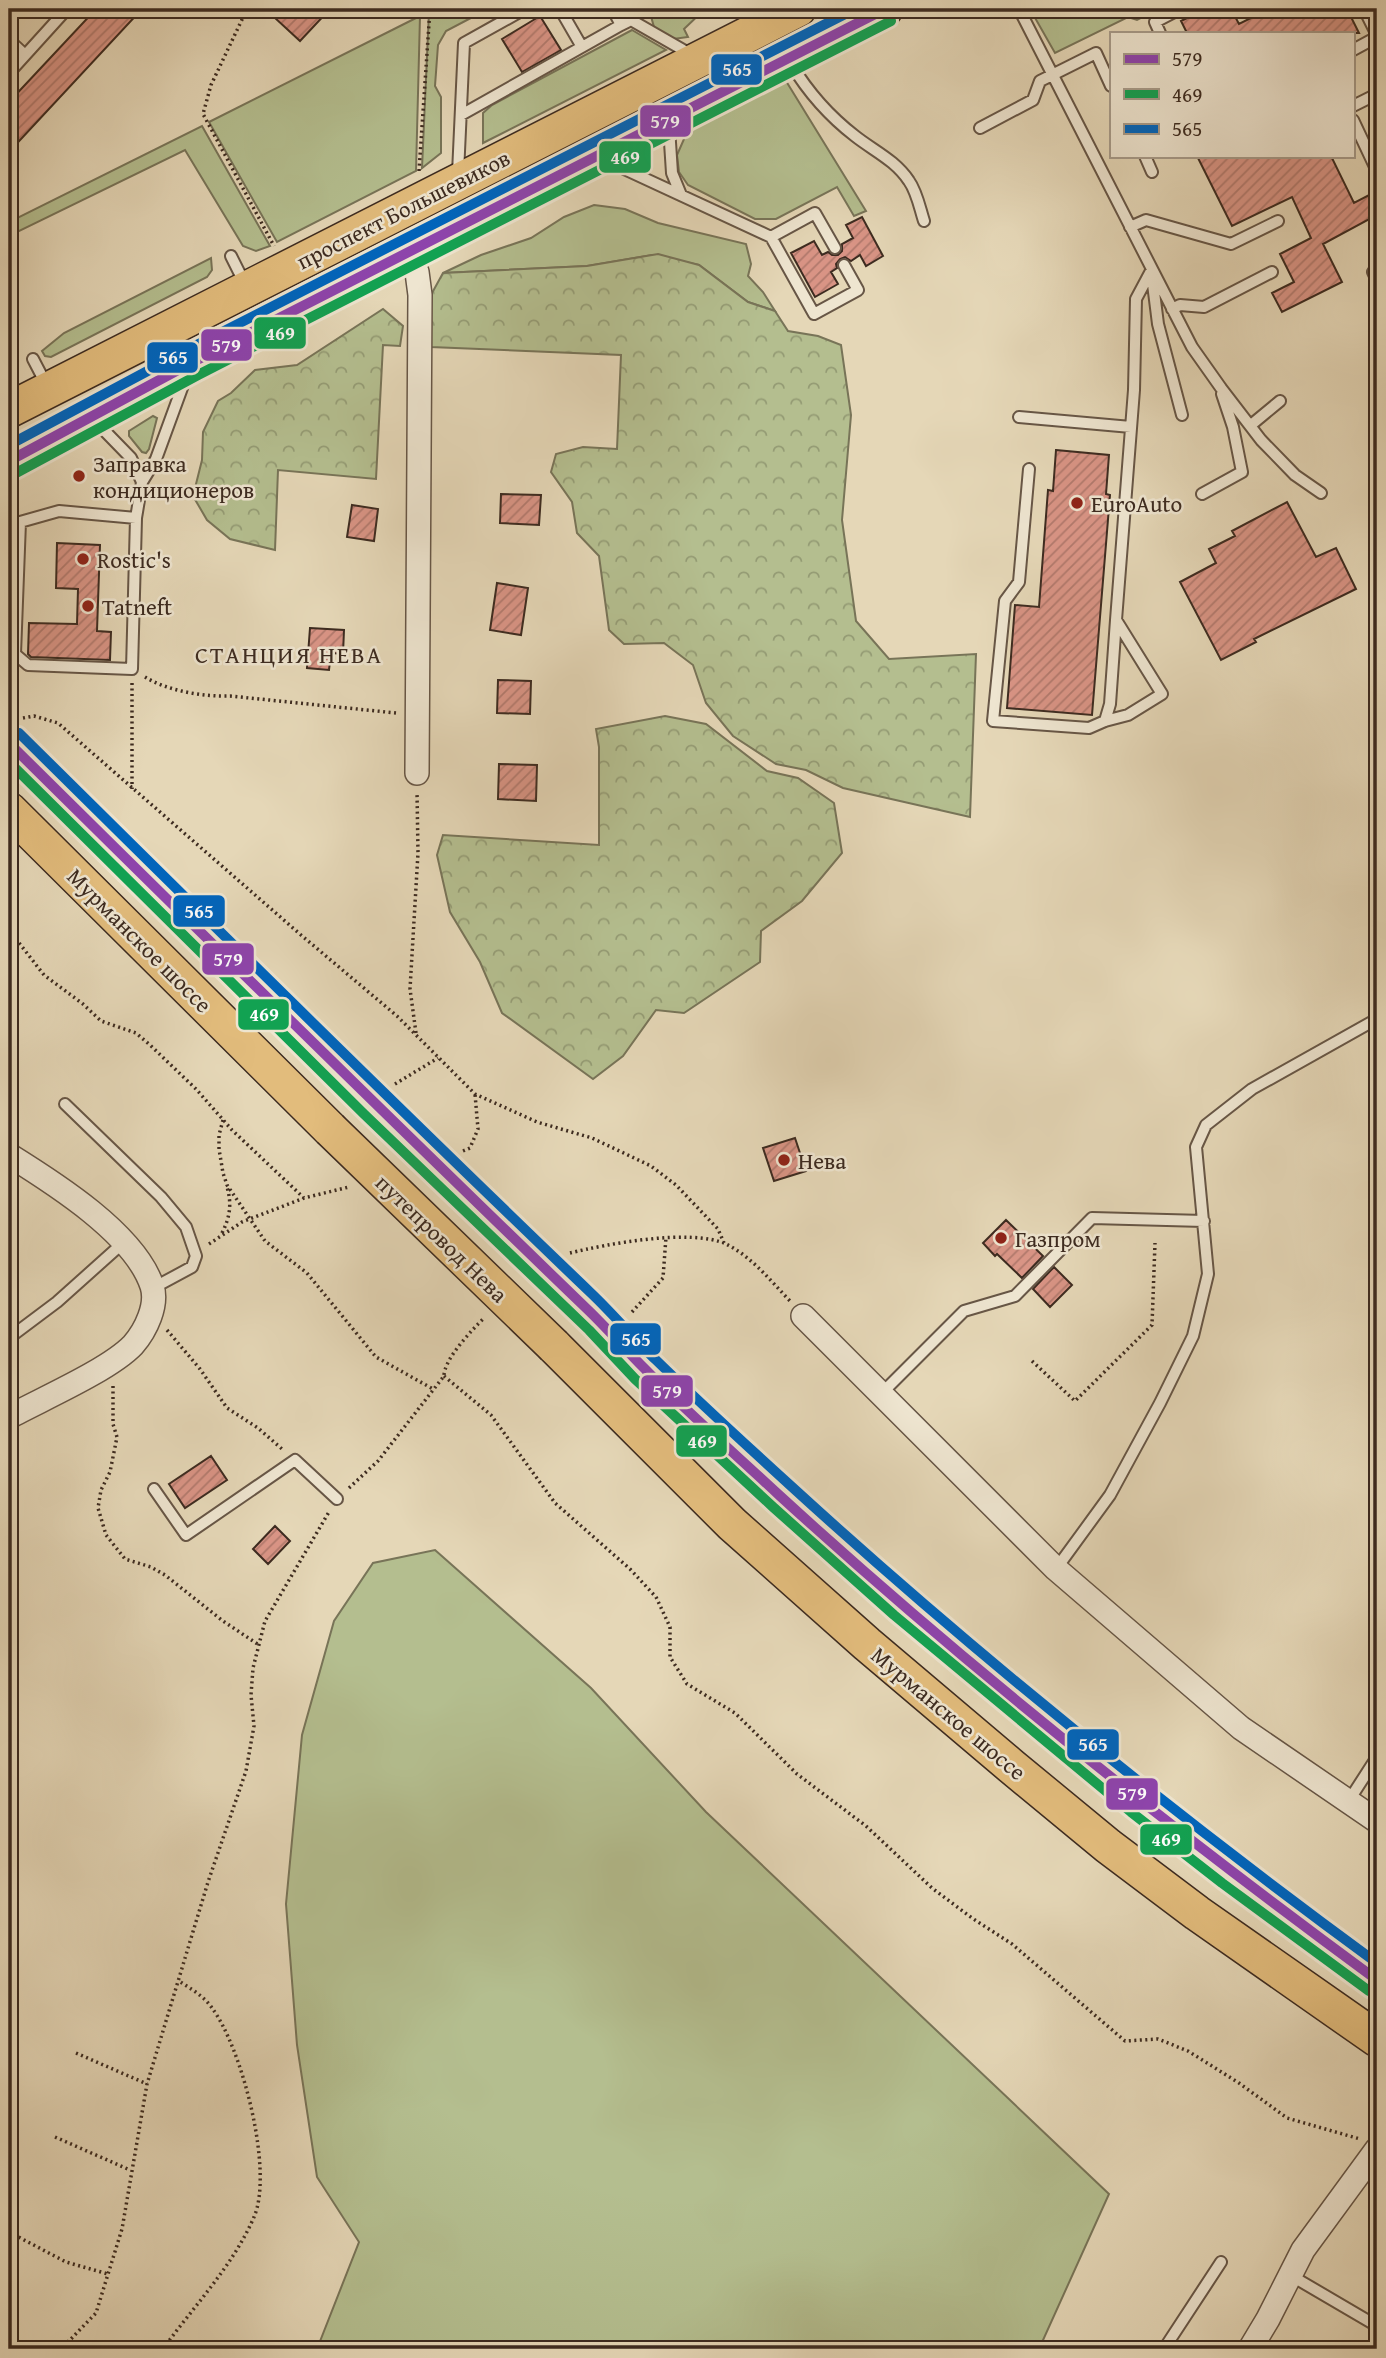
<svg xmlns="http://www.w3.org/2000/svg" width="1386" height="2358" viewBox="0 0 1386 2358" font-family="'Gentium Book Plus',serif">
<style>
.grass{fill:#b4be8f;stroke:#787458;stroke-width:2}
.forest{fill:url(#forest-crowns);stroke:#787458;stroke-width:2}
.building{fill:url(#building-hatch);stroke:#3d2b20;stroke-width:2}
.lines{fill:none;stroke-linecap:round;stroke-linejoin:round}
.lane-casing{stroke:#675646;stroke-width:14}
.street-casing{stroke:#675646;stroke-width:26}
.primary-casing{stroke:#3d2b20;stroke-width:38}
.path{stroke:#3d2b20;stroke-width:3.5;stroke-dasharray:2 3.5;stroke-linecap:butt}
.lane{stroke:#eee5d0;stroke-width:10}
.street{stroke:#eee5d0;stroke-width:23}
.primary{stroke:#e2bc7c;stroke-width:35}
.primary-bridge-casing{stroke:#3d2b20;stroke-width:38;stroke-linecap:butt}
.primary-bridge{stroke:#e2bc7c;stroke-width:35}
.bus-1-casing{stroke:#eee5d0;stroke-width:16}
.bus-2-casing{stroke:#eee5d0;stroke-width:16}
.bus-3-casing{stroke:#eee5d0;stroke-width:16}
.bus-1{stroke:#8e44ad;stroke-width:10}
.bus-2{stroke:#12a252;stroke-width:10}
.bus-3{stroke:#0065bd;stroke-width:10}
.poi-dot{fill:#8f2418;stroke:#eee5d0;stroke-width:2.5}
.labels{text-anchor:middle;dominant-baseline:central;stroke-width:5;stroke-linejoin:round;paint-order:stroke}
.street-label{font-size:23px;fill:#3d2b20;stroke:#eee5d0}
.poi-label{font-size:23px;fill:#3d2b20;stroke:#eee5d0;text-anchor:start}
.neighbourhood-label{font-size:24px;letter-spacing:2px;fill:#3d2b20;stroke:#eee5d0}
.line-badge{stroke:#eee5d0;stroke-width:2.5}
.badge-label{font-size:19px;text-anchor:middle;font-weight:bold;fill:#fff}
</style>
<defs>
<pattern id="forest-crowns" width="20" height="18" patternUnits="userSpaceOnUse" patternTransform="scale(1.75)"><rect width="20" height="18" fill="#b4be8f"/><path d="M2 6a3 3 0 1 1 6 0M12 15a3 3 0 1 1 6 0" fill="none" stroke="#949b74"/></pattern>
<pattern id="building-hatch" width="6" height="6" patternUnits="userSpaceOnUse" patternTransform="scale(1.75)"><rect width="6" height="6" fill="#d99485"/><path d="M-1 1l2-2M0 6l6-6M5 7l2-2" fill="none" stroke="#b1796c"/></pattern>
</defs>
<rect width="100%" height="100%" fill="#e5d7b7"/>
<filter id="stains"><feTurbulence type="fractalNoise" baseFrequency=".00286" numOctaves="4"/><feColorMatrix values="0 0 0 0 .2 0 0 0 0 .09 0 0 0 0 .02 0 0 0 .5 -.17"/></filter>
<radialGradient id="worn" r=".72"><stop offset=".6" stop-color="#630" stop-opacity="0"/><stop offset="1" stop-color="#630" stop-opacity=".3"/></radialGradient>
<path class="grass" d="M434,9H488L446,31L438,45L435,86L441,97V153L422,168L429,12Z
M649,9H705L684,29L688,37L673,39L654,27Z
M1030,9H1158L1137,20L1128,17L1055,53Z
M420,16L416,171L277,242L209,122Z
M632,30L666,50L483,143V113L492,105Z
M786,81L866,211L854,216L837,187L776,219H755L688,185L679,172L677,155L684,139L692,128Z
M202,126L270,246L256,251L243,246L185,150L9,236V222Z
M594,205L625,209L658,223L746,244L751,264L748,276L763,292L775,311L748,302L699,265L652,255L587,266L443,273L481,255L531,238L564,217Z
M211,258L212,270L207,277L51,357L45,356L42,351L64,333Z
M153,416L157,418L149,449L146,453L142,452L129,436V431Z
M435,1550L591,1688L706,1812L1109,2194L1039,2349H317L359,2242L317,2177L297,2045L286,1904L302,1735L334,1621L373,1563Z"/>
<path class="forest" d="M658,254L699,265L748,302L775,311L788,331L818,336L841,345L851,415L842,520L856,621L889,659L976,654L970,817L843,788L806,770L776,764L733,736L706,703L693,665L664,643L624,644L609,630L599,556L577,533L572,502L551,472L556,454L583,447L617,449L621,355L431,347L426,304L443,273L587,266Z
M383,309L403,326L400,346L383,345L376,479L278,470L275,550L230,539L207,520L193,496L202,460L203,432L218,401L231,393L255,370L297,365Z
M665,716L706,724L767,771L798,778L834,803L842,853L802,901L761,931L760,962L684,1013L656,1010L623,1056L593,1079L502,1013L480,962L450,912L437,855L443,835L599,845V747L596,729Z"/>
<path class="building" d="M96,9H142L9,152V102Z
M283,9H330L300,41L275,18Z
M1205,9H1231L1239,24L1269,9H1347L1359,33H1187L1181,21Z
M540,16L561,50L522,72L502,39Z
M1197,156H1331L1354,203L1377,191V215L1323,244L1342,282L1282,312L1272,293L1294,282L1280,254L1311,238L1292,197L1232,226Z
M862,217L883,256L866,266L860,255L851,261L845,257L840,259L836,264L837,268L831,272L838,284L815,297L791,253L814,241L822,255L828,252L832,255H838L842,251V244L853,238L846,225Z
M1056,450L1109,455L1106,494L1110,495L1092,715L1007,708L1015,605L1039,607L1048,490L1053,491Z
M501,494L541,495L539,525L500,523Z
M1287,502L1316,557L1336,548L1356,589L1254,639L1256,642L1221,660L1180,582L1216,563L1209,549L1235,536L1232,531Z
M352,505L378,509L374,541L347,537Z
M57,543L100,545L97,631L111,632L110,660L31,657L28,654L29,623L77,624L78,589L56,588Z
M497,583L528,588L521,635L490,630Z
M310,628L344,630L343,654L331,653L329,670L307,668Z
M498,680L531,681L530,714L497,713Z
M499,764L537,765L536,801L498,799Z
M795,1138L806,1171L774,1181L763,1148Z
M1006,1220L1043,1256L1022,1278L997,1254L995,1256L983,1243Z
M1054,1267L1072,1285L1050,1307L1033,1289Z
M211,1456L227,1480L185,1508L169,1484Z
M275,1526L290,1541L268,1564L253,1549Z"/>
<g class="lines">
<g class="lane-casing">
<path id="lane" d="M560,9L582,47
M1019,9L1152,269L1136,299L1134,390L1116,620L1162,694L1128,715L1105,721L1089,728L993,721L1005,601L1019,582L1029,469
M1364,9L1377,35
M614,12L621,25L631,20L692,55
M1160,33L1155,22L1180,9
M9,40L25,55
M1353,50L1377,37
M791,64C808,92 829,116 855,136C874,151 895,160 909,181C917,192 920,209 924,221
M9,73L67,9
M1353,106L1377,94
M461,115L621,25
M1353,120L1377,171
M669,127L672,173L681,195
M980,128L1033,100L1040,81L1096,53L1111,86
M1145,156L1152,172
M600,166L622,168L771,237
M458,173L464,43L525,9
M1130,227L1146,220L1231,244L1278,221
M835,248L815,213L771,237L814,314L858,290L844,265
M231,256L246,286
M1377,267L1373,272L1377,281
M1152,269L1192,347L1221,388L1261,440L1295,475L1321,493
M1152,276L1158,324L1182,415
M1172,309L1180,305L1204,307L1272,272
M33,359L46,384
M1019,417L1131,427
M96,422L131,458L142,482
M1251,425L1280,401
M1202,494L1242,472L1233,427L1222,394
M136,518L59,511L20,522L15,654L28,665L132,669L136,518L142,482L156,459L186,377
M1105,721L1110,704L1116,620
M65,1104L161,1197L186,1227L196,1256L192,1267L153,1288
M9,1338L57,1302L124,1242
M881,1394L964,1311L1015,1296L1092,1218L1204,1221
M154,1489L186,1535L295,1460L337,1499
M1056,1569L1110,1495L1160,1403L1193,1336L1208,1274L1196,1147L1206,1125L1252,1089L1377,1019
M1348,1802L1377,1757
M1290,2275L1377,2326
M1164,2349L1221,2262"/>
</g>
<g class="street-casing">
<path id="street" d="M407,252L417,272L420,295L417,773
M9,1155C54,1183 135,1234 152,1286C158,1305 146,1330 133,1345C109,1370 42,1399 9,1417
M803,1316L1056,1569L1241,1728L1377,1821
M1250,2349L1268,2319L1303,2250L1377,2149"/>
</g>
<g class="primary-casing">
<path id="primary" d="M9,410L798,9
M9,461L191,363L885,9
M9,743L374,1104
M9,810L330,1129
M599,1320C712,1439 836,1547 961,1653C1096,1767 1232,1879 1377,1980
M554,1346L732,1524L867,1644L1011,1766L1108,1846L1197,1913L1377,2039"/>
</g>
<path class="path" d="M247,9L211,85L203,114L274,246
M419,171L430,9
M145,677C168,691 204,697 230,696L396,713
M132,683V789
M23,718L34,716L58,723L301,935L397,1016L475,1094L537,1122L592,1138L651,1166L676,1185L718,1229L724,1243
M9,930L44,975L83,1004L101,1021L136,1033L150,1045L196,1089L232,1130L304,1198L349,1187
M416,1033L410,989L418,853L417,792
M395,1084L438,1058
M223,1120L219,1135V1149L223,1173L227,1185L265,1241L307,1273L376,1357L433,1389
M463,1151L470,1148L478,1129L475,1094
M222,1233C230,1217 232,1204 227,1187
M209,1244L242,1222L304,1198
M570,1253C607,1244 691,1228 726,1244C752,1257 770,1280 790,1301
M632,1312L663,1278L666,1237
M167,1330L200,1369L227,1408L258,1428L282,1449
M1032,1361L1075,1401L1152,1325L1155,1243
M444,1376L491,1415L555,1503L630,1569L656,1597L670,1627V1657L687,1684L735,1713L797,1774L866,1826L932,1888L972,1918L1012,1944L1125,2041L1158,2039L1188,2051L1239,2083L1287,2118L1360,2139
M113,1386V1424L117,1437L110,1472L101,1490L98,1508L106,1535L125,1559L151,1567L165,1575L223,1621L259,1645
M349,1488L378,1461L444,1376C444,1359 472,1330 484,1318
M76,2053L147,2084
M55,2137L130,2170
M9,2232L66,2262L108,2274
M9,2338L37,2349
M52,2349L69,2341L96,2313L122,2229L147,2084L208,1882L246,1771L254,1726L251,1695L253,1668L265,1621L329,1512
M163,2349C193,2307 233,2266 254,2217C274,2171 242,2048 212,2008C204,1996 191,1989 179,1981"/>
<use href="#lane" class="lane"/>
<use href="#street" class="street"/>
<use href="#primary" class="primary"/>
<g class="primary-bridge-casing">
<path id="primary-bridge" d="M374,1104L599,1320
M330,1129L554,1346"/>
</g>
<use href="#primary-bridge" class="primary-bridge"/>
<g class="bus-1-casing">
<path id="bus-1" d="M9,461L191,363L885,9
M9,743C200,932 392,1121 586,1308C606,1327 624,1348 644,1368C687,1412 734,1453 779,1495C968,1668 1170,1828 1377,1980"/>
</g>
<g class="bus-2-casing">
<path id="bus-2" d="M16,473L198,375L891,21
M9,762L364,1114L589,1330L635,1379L773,1507L894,1615L1131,1812L1222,1883L1369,1991"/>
</g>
<g class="bus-3-casing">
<path id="bus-3" d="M9,445L185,351L855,9
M19,733C209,921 399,1109 592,1294C614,1315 634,1339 656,1360C700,1403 746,1445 791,1486C977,1656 1174,1814 1377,1963"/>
</g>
<use href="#bus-1" class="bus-1"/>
<use href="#bus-2" class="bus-2"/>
<use href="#bus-3" class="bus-3"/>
</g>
<g class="poi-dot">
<circle cx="79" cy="476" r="7"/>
<circle cx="1077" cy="503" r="7"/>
<circle cx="83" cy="559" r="7"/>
<circle cx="88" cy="606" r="7"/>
<circle cx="784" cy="1160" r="7"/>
<circle cx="1001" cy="1238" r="7"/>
</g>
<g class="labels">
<g class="street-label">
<text transform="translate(403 209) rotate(-27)">проспект Большевиков</text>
<text transform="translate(140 940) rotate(45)">Мурманское шоссе</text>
<text transform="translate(442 1238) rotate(44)">путепровод Нева</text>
<text transform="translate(949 1713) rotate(40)">Мурманское шоссе</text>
</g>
<g class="poi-label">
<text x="93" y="463">Заправка<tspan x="93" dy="26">кондиционеров</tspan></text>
<text x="1091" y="503">EuroAuto</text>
<text x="97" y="559">Rostic's</text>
<text x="102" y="606">Tatneft</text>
<text x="798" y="1160">Нева</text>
<text x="1015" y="1238">Газпром</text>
</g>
<g class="neighbourhood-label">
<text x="289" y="654">СТАНЦИЯ НЕВА</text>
</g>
</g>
<g class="line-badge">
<rect x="710" y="53" width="53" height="33" rx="7" fill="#0065bd"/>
<rect x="639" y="104" width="53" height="34" rx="7" fill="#8e44ad"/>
<rect x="598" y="140" width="54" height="34" rx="7" fill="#12a252"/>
<rect x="253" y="316" width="54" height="34" rx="7" fill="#12a252"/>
<rect x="200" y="328" width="53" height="34" rx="7" fill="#8e44ad"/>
<rect x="146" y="341" width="53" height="33" rx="7" fill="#0065bd"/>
<rect x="172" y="894" width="54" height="34" rx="7" fill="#0065bd"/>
<rect x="201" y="942" width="54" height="34" rx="7" fill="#8e44ad"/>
<rect x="237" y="998" width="53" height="33" rx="7" fill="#12a252"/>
<rect x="609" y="1322" width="53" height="34" rx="7" fill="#0065bd"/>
<rect x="640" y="1374" width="54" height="34" rx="7" fill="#8e44ad"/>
<rect x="675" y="1424" width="53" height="34" rx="7" fill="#12a252"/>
<rect x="1066" y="1728" width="54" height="33" rx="7" fill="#0065bd"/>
<rect x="1105" y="1777" width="54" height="34" rx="7" fill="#8e44ad"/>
<rect x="1139" y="1823" width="54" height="33" rx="7" fill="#12a252"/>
</g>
<g class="badge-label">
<text x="737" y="76">565</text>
<text x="665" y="128">579</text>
<text x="625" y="164">469</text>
<text x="280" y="340">469</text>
<text x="226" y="352">579</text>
<text x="173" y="364">565</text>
<text x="199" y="918">565</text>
<text x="228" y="966">579</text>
<text x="264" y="1021">469</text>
<text x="636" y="1346">565</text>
<text x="667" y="1398">579</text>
<text x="702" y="1448">469</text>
<text x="1093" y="1751">565</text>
<text x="1132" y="1800">579</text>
<text x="1166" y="1846">469</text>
</g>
<rect width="1386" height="2358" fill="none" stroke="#e5d7b7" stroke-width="35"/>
<rect x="10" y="10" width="1365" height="2337" fill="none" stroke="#3d2b20" stroke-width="3.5"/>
<rect x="18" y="18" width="1351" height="2323" fill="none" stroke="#3d2b20" stroke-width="2"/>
<rect x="1110" y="32" width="245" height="126" fill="#eee5d0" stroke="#a79b8a" stroke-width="2"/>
<rect x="1124" y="54" width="35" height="10" fill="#8e44ad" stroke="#a79b8a" stroke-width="2"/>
<text x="1172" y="66" font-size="21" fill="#3d2b20">579</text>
<rect x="1124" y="89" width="35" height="10" fill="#12a252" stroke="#a79b8a" stroke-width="2"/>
<text x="1172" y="102" font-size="21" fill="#3d2b20">469</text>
<rect x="1124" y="124" width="35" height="10" fill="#0065bd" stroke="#a79b8a" stroke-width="2"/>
<text x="1172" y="136" font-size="21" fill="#3d2b20">565</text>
<rect width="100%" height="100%" filter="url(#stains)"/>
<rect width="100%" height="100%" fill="url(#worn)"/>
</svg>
